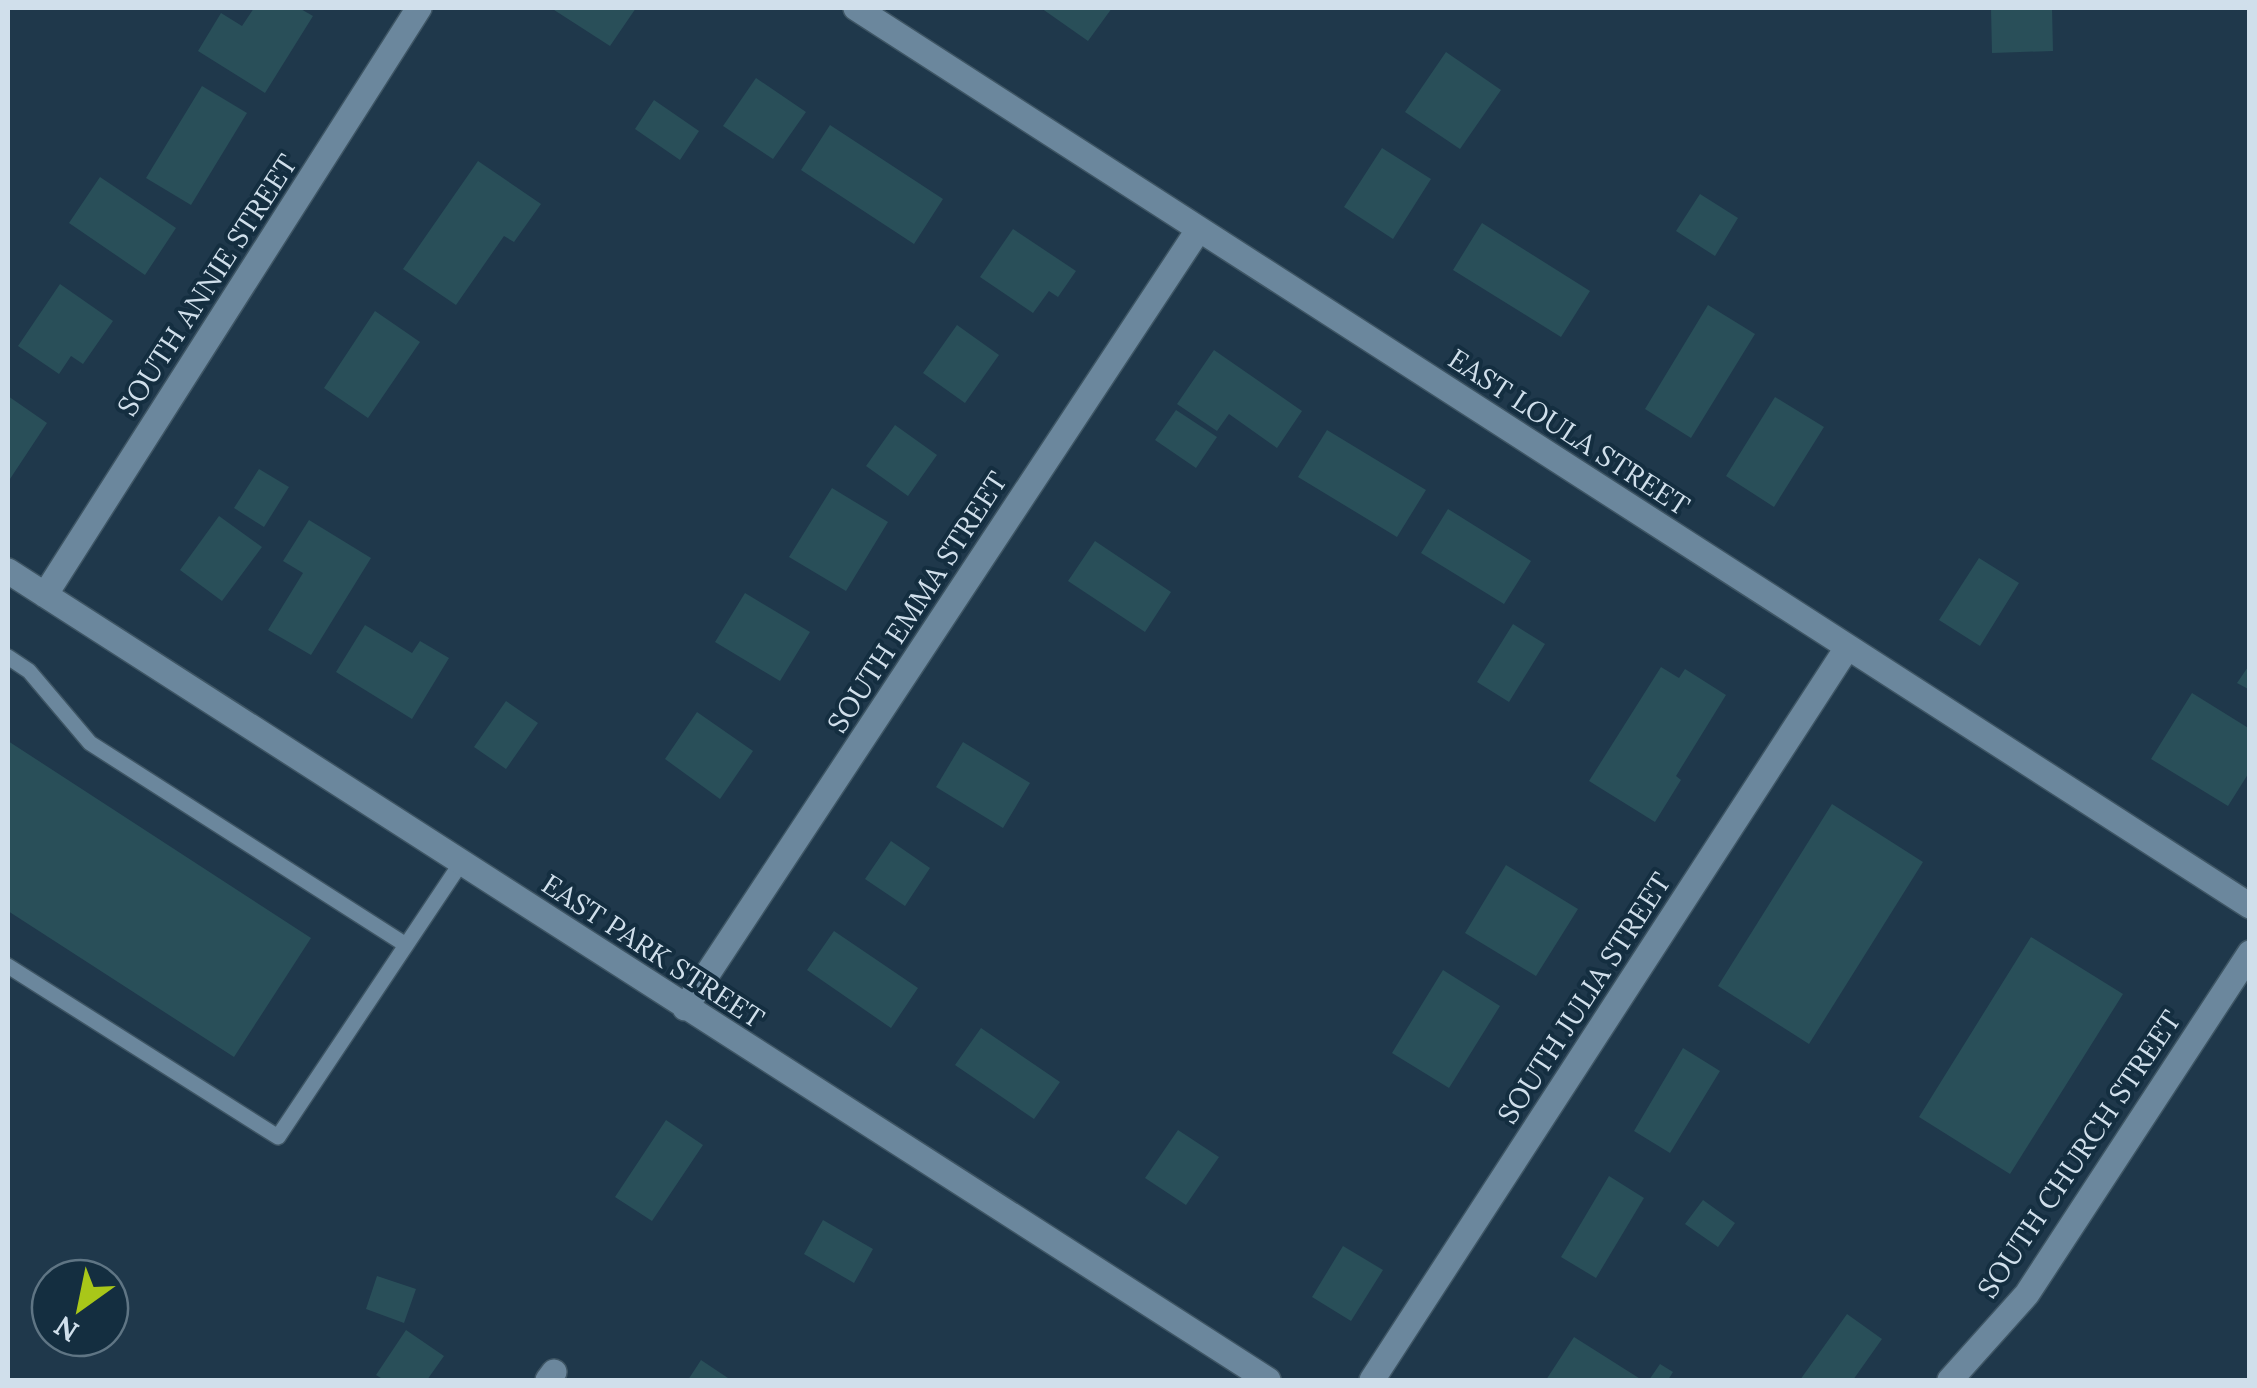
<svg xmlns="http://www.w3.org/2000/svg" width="2257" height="1388" viewBox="0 0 2257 1388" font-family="Lora,serif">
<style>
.building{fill:#294f59}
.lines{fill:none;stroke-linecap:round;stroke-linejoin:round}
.lane-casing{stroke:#3e5564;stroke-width:18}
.street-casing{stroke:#3e5564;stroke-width:28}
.lane{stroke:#6b879d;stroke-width:15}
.street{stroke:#6b879d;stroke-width:25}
.labels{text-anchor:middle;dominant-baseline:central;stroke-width:8;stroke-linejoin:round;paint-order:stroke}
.street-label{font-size:28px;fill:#d0dfeb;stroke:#142e40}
</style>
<rect width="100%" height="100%" fill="#1f384b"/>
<path class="building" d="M254,8H299L313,16L265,93L198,51L221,13L242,26Z
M551,8H636L610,46Z
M1041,8H1112L1088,41Z
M1991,8H2052L2053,51L1992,53Z
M1446,52L1501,90L1460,149L1405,112Z
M756,78L806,112L773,159L723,126Z
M202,86L247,113L191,205L146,178Z
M654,100L699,131L680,160L635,129Z
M830,125L943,199L914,244L801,170Z
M1382,148L1431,179L1393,239L1344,207Z
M478,161L541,204L514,242L504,236L456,305L403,269Z
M100,177L176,228L145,275L69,223Z
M1700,194L1738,218L1715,256L1676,231Z
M1482,223L1590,291L1561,337L1453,270Z
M1013,229L1076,271L1058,297L1049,291L1033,313L980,277Z
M60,284L113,321L83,364L71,356L59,374L18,346Z
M1708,305L1755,334L1691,438L1645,409Z
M375,311L420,342L368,418L324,388Z
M957,325L999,355L965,403L923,373Z
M1214,350L1302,411L1277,448L1229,414L1217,431L1177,404Z
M8,396L47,423L8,482Z
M1775,397L1824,427L1774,507L1726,476Z
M1176,410L1217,437L1196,468L1155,440Z
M895,425L937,455L908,496L866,466Z
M1327,430L1426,490L1397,537L1298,477Z
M259,469L289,487L264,527L234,508Z
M832,488L888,522L846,591L789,557Z
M1448,509L1531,561L1504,604L1421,553Z
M219,516L262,547L222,601L180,570Z
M309,520L371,558L311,655L268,630L303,573L283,561Z
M1095,541L1171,592L1145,632L1068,581Z
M1979,558L2019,583L1980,646L1939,620Z
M745,593L810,632L780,681L715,642Z
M1513,624L1545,644L1509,702L1477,682Z
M365,625L412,653L420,641L449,658L412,719L336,672Z
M2250,664V690L2237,683Z
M1661,667L1679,678L1685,669L1726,695L1676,776L1681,780L1655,822L1589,781Z
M2192,693L2250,729V771L2228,806L2151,759Z
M506,701L538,723L506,769L474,747Z
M697,712L753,751L720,799L665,759Z
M8,741L311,938L234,1057L8,911Z
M963,742L1030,783L1003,828L936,787Z
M1832,804L1923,862L1809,1044L1718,986Z
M891,841L930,868L905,906L865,879Z
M1506,865L1578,909L1536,976L1465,933Z
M834,931L918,988L891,1028L807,970Z
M2031,937L2123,994L2010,1174L1919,1117Z
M1443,970L1500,1006L1449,1088L1392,1053Z
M981,1028L1060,1082L1034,1119L955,1065Z
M1683,1048L1720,1071L1670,1153L1634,1131Z
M666,1120L703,1145L652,1221L615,1197Z
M1178,1130L1219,1157L1186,1205L1145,1178Z
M1609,1176L1644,1198L1596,1278L1561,1257Z
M1703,1200L1735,1223L1718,1247L1685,1224Z
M823,1220L873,1249L854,1283L804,1254Z
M1343,1246L1383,1270L1351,1321L1312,1297Z
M377,1276L416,1289L404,1323L366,1309Z
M1847,1314L1882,1339L1853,1380H1800Z
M406,1330L444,1356L427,1380H384L376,1375Z
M1574,1337L1642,1380H1546Z
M701,1360L731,1380H688Z
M1660,1364L1673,1372L1668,1380H1649Z"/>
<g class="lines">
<g class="lane-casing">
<path id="lane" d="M8,657L29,671L90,743L406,945
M8,966L278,1137L461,863"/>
</g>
<g class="street-casing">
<path id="street" d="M856,8L2250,906
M8,571L1268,1380
M45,595L419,8
M685,1008L1199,229
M548,1380L554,1372
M1372,1380L1847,648
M1950,1380L2027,1294L2250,953"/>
</g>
<use href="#lane" class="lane"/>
<use href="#street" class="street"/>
</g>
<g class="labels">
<g class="street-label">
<text transform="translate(207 285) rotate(-57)">SOUTH ANNIE STREET</text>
<text transform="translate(1569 432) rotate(33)">EAST LOULA STREET</text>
<text transform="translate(917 602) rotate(-57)">SOUTH EMMA STREET</text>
<text transform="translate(653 951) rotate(33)">EAST PARK STREET</text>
<text transform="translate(1584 998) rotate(-57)">SOUTH JULIA STREET</text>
<text transform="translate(2079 1154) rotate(-56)">SOUTH CHURCH STREET</text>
</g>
</g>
<rect width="2257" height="1388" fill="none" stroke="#d0dfeb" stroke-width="20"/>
<g transform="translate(80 1308) rotate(213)"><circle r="48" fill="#142e40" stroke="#5f7584" stroke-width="2.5"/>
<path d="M0-8L18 38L0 25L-18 38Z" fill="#a9c719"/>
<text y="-15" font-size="28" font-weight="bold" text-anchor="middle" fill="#d0dfeb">N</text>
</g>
</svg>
